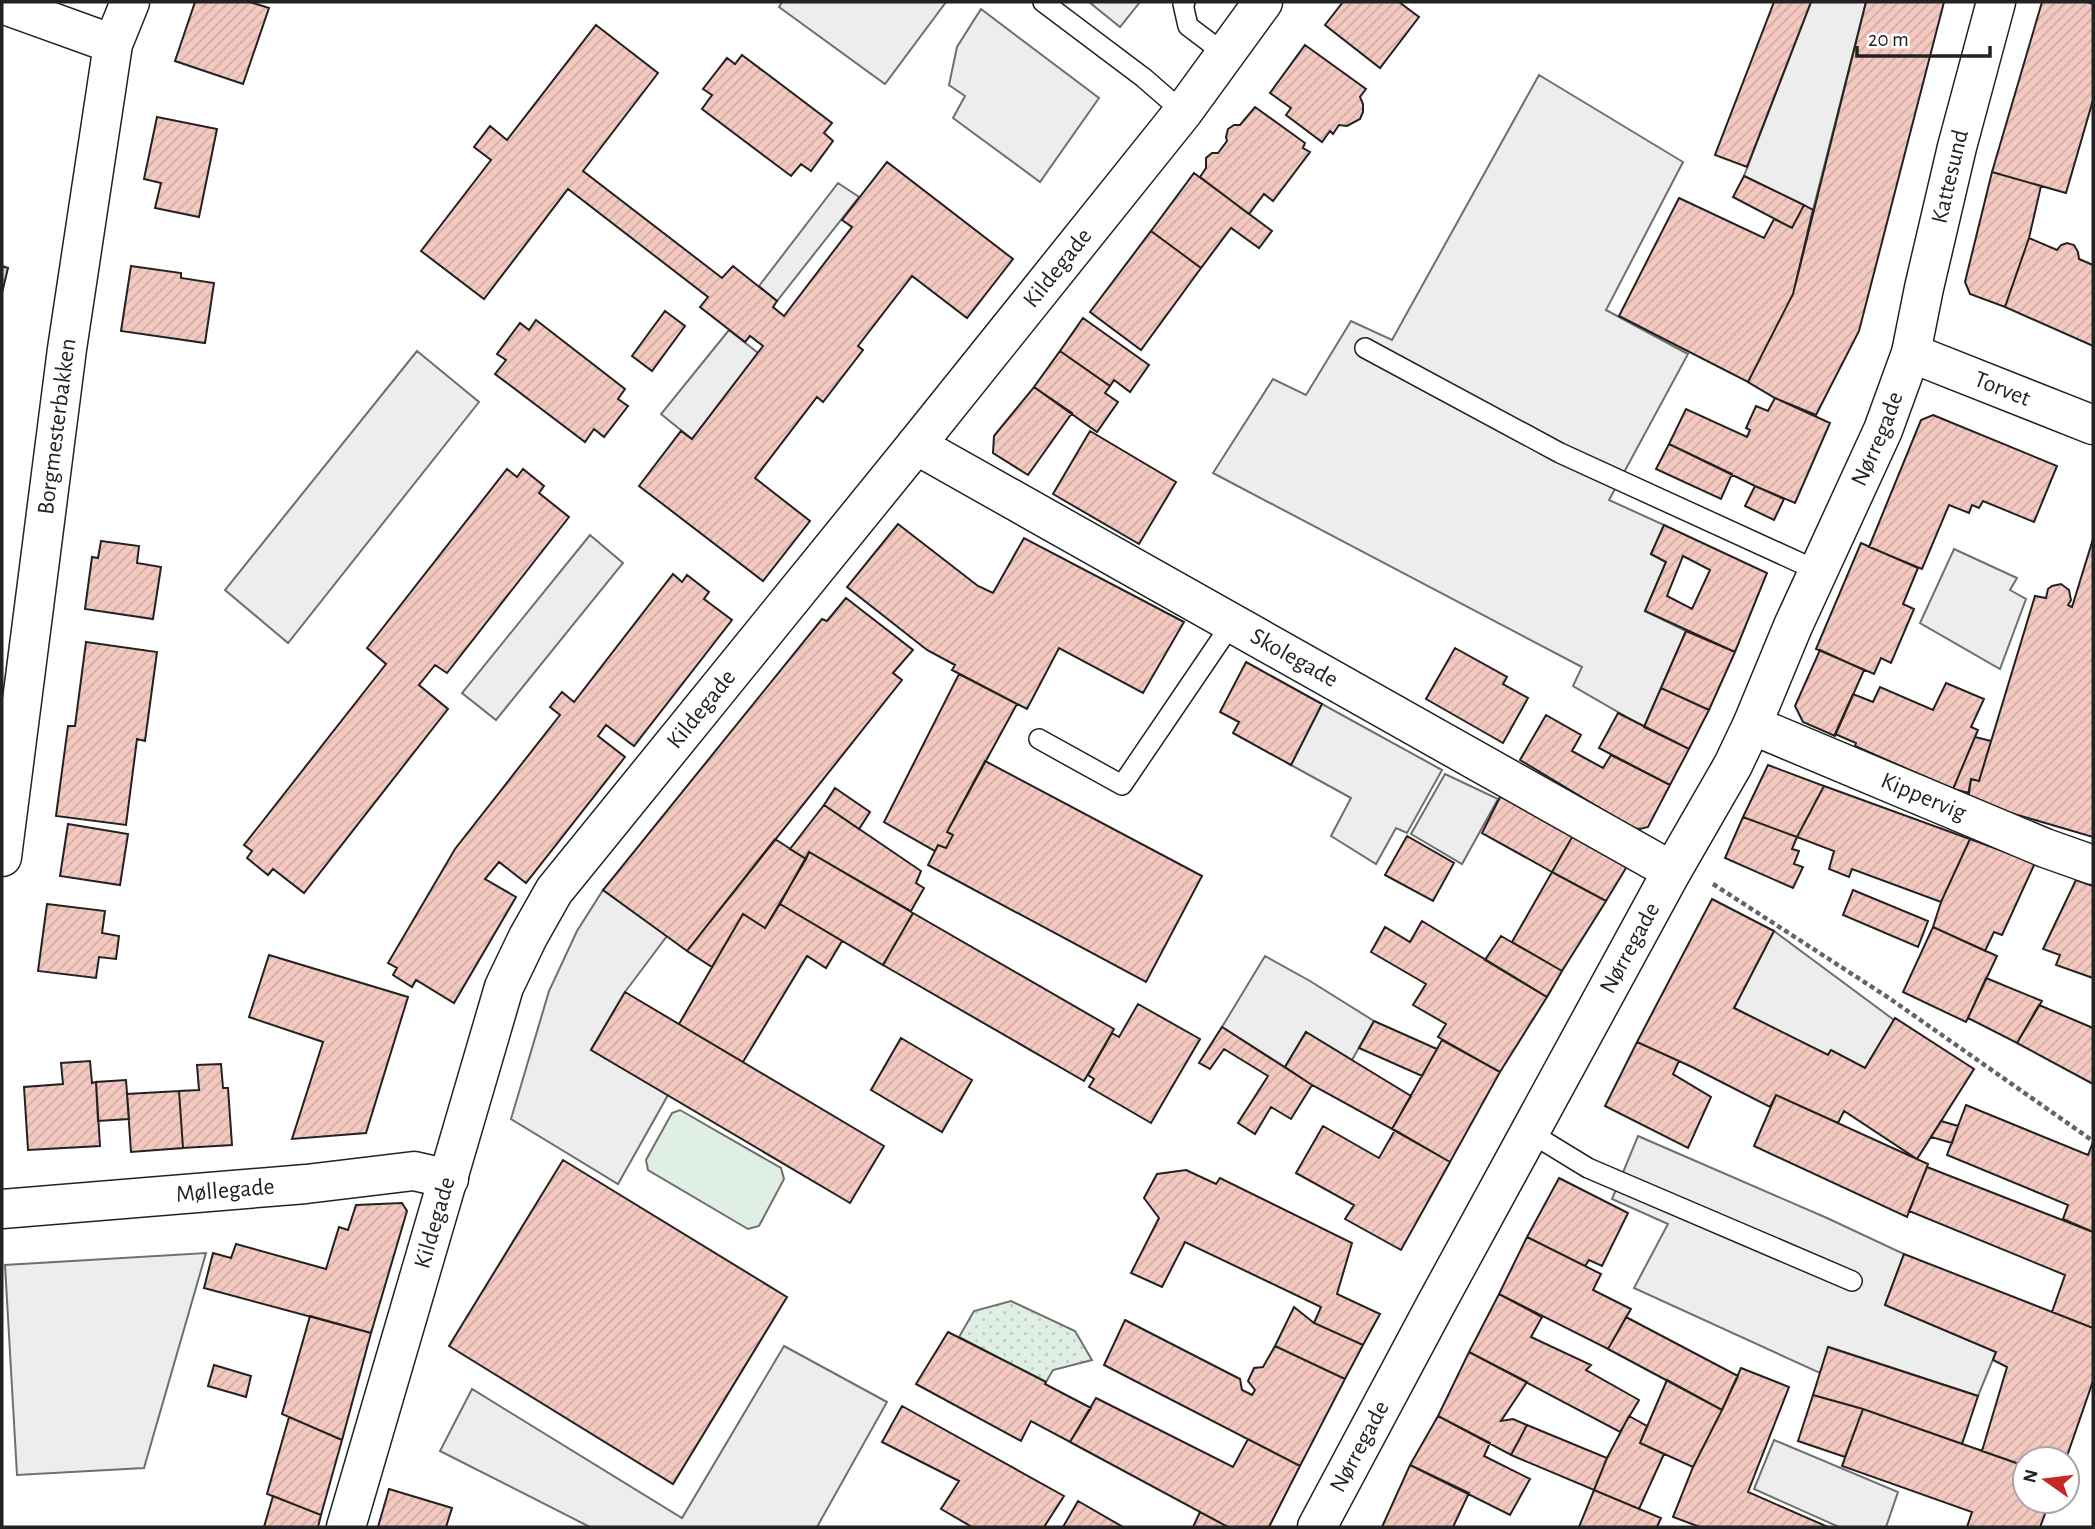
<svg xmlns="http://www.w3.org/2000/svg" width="2095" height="1529" viewBox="0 0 2095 1529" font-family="'Alegreya Sans',sans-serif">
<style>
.park{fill:url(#park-dots);stroke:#6f6f6f;stroke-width:2}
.pitch{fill:#e0efe3;stroke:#6f6f6f;stroke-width:2}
.parking{fill:#ededed;stroke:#6f6f6f;stroke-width:2}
.building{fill:url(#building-hatch);stroke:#222;stroke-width:2;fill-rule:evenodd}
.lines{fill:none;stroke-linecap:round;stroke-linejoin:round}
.lane-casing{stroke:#222;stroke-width:22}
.street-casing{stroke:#222;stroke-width:41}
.path{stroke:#646464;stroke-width:4.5;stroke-dasharray:5 3.5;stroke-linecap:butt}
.lane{stroke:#fff;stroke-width:19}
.street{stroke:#fff;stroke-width:38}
.labels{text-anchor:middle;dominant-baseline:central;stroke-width:5;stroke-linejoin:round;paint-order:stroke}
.street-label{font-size:24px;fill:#222;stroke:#fff}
</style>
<defs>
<pattern id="park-dots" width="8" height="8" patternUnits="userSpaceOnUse" patternTransform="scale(1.75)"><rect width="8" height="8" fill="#e0efe3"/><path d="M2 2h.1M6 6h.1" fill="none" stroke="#c0cdc2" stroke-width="1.8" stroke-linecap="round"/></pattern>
<pattern id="building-hatch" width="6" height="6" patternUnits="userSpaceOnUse" patternTransform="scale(1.75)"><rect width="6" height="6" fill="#f3c9c0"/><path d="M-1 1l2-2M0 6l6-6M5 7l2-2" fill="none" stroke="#d0aca5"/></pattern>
</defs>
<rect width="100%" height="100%" fill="#fff"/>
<path class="park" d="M1011,1301L1075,1331L1092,1360L1053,1370L1046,1382L959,1337L974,1311Z"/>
<path class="pitch" d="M680,1110L781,1168L784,1179L759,1226L748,1229L648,1170L646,1160L672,1113Z"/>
<path class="parking" d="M782,2H946L885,84L779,7Z
M1089,2H1140L1120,27Z
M1811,2H1866L1813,210L1744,176Z
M981,9L1099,98L1040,182L953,118L965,96L949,85L957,47Z
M1539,75L1683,162L1606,310L1688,354L1609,500L1664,525L1651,554L1666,562L1645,611L1686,631L1644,727L1573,686L1582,667L1213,473L1273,379L1306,395L1351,321L1392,340Z
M838,183L859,197L777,301L759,286Z
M729,330L758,353L692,439L661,414Z
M417,351L479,402L288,643L225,590Z
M590,535L623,563L496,720L462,693Z
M1954,549L2017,578L2010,590L2026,599L2000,669L1920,623Z
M1322,704L1442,770L1407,833L1396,828L1376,864L1331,836L1351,798L1291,765Z
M1445,774L1498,799L1462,864L1411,834Z
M603,890L667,936L625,992L591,1050L668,1095L618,1184L511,1119L549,991L577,931Z
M1774,931L1894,1020L1865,1068L1831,1050L1828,1055L1734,1008Z
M1265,956L1310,981L1374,1021L1352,1060L1306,1032L1285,1067L1222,1027Z
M1638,1136L1827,1218L1904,1254L1885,1305L1996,1352L1978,1396L1829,1347L1820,1373L1634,1288L1668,1224L1612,1199Z
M206,1253L144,1468L17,1475L5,1265Z
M784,1346L887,1402L817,1527H590L440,1451L472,1389L682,1518Z
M1774,1440L1898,1492L1886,1527H1839L1754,1489Z"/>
<path class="building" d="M195,2H250L269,8L243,84L175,61Z
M1343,2H1399L1419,17L1380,68L1325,25Z
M1774,2H1811L1747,167L1715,155Z
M1866,2H1944L1859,331L1816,415L1775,398L1748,382L1793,294Z
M2042,2H2087L2093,4V100L2066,193L1992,172Z
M596,25L658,73L583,171L722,278L733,266L777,301L773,307L784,316L852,227L842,220L887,162L1013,259L967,318L912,276L858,346L863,350L823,402L817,397L755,478L810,521L763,581L639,486L681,431L692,439L763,346L750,336L745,342L700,307L708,297L568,189L484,299L421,251L491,160L474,147L490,126L507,140Z
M1305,45L1366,89L1360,97L1363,104V112L1360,119L1347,126L1339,125L1333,134L1330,131L1322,142L1286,115L1291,108L1270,93Z
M742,55L832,123L824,133L833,141L811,171L801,164L791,176L702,109L712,95L703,89L727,58L735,64Z
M1255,107L1305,143L1303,148L1310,152L1273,201L1264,194L1249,214L1200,177L1206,168V158L1212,153H1218L1227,141L1226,137L1228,129L1234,125H1240Z
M157,117L217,129L199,217L155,208L161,183L144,179Z
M1992,172L2041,186L2029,238L2005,307L1970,294L1965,282Z
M1194,173L1272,231L1259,248L1231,228L1201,268L1151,231Z
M1744,176L1804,205L1792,228L1733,197Z
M1679,198L1764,238L1774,219L1792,228L1804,205L1813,210L1793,294L1748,382L1619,316Z
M1151,231L1201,268L1141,350L1090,312Z
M2029,238L2057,250L2061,245L2067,243L2074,245L2078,252L2079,259L2093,265V346L2005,307Z
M2,266L8,268L2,293Z
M131,266L181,273V278L214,283L205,343L121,331Z
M665,311L685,326L652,371L632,356Z
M1083,318L1149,365L1130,392L1114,380L1110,386L1060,351Z
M536,320L625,389L618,399L628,406L604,437L594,429L585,442L495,374L506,360L497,354L520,323L529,330Z
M1060,351L1110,386L1105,393L1118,402L1097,432L1034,387Z
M1034,387L1072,413L1028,475L993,453L994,436Z
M1775,398L1830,423L1795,503L1755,486L1669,444L1686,409L1747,437L1750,430L1746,428L1756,406L1768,411Z
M1933,415L2057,466L2034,522L1983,501L1979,508L1972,505L1969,513L1949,505L1922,569L1869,547L1921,420Z
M1090,431L1176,482L1139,544L1053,494Z
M1669,444L1732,474L1721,499L1656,469Z
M507,469L517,477L523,469L544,486L539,493L569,517L447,673L435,665L419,685L448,709L304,893L273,869L268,875L247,858L252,851L244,845L386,664L367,648Z
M1755,486L1784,499L1774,520L1745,506Z
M898,524L978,586L993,593L1024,538L1184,622L1143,693L1059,648L1027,709L952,670L955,665L927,650L847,587Z
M1664,525L1767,573L1735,652L1645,611L1666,562L1651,554ZM1683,556L1710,570L1692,609L1667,596Z
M2093,539V837L1967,800L1971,779L1979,781L2035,596L2046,598L2048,589L2052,586L2061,584L2069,590L2071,600L2068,605L2072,607Z
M101,541L139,546L137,563L161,567L153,619L85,609L92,557L98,558Z
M1861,543L1918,568L1903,604L1914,609L1891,663L1881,658L1874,674L1816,649Z
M673,574L682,582L687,575L709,592L704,599L732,620L634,746L606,725L598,736L625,757L526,883L499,862L485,879L516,897L454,1003L416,980L412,987L393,975L397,968L388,963L455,849L560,715L550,707L562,692L574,702Z
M846,598L913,650L893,673L902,680L687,951L603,890L822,619L827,621Z
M1686,631L1735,652L1709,710L1661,688Z
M86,642L157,652L145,741L137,739L126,825L56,816L68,726H75Z
M1455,648L1507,677L1503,684L1528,698L1503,743L1426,699Z
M1820,650L1864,670L1835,736L1803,722L1795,706Z
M1246,662L1322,704L1291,765L1233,733L1239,722L1220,712Z
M959,674L1017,704L947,832L953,835L946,848L938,845L935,851L884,822Z
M1946,683L1984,699L1971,727L1978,730L1953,789L1855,746L1856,743L1835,734L1853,694L1873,702L1880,687L1933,710Z
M1661,688L1709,710L1689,749L1644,727Z
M1618,713L1689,749L1670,785L1599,748Z
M1546,715L1581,735L1572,751L1603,768L1611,755L1670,785L1648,827L1640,829L1633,828L1520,760Z
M1975,737L1991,741L1979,781L1971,779L1969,793L1953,789Z
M985,761L1202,876L1146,982L928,865L938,845L946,848L953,835L947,832Z
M1768,765L1824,786L1797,837L1743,817Z
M1824,786L1970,839L1941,902L1852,869L1849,877L1829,869L1834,851L1797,837Z
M835,788L870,812L859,829L824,805Z
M1501,795L1575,832L1552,872L1482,833Z
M824,805L921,871L916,883L924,888L911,911L809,852L806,859L790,849Z
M1743,817L1797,837L1792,849L1799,851L1794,864L1803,867L1793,888L1725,858Z
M68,824L128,834L120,885L60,876Z
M1575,832L1621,855L1626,868L1606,901L1552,872Z
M1407,836L1454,863L1433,901L1385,875Z
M775,839L806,859L765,928L743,914L712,967L687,951Z
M1970,839L2035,863L2002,935L1994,932L1985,951L1933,927L1941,902Z
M809,852L913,913L883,965L780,904Z
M1552,872L1606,901L1562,971L1512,942Z
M2076,880L2093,886V978L2056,965L2060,955L2043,949Z
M1853,890L1928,921L1918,947L1843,915Z
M1712,899L1774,931L1734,1008L1828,1055L1831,1050L1865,1068L1895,1018L1974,1069L1917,1159L1844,1111L1838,1123L1776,1095L1770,1107L1692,1067L1637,1042Z
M47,904L105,911L102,933L119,936L116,959L99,957L96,978L38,971Z
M780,904L842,941L826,968L807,956L743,1062L679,1024L743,914L765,928Z
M913,913L1114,1029L1084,1081L883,965Z
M1422,921L1547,997L1500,1072L1438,1037L1446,1024L1413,1005L1426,984L1371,952L1385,927L1410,942Z
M1933,927L1997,956L1966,1022L1903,992Z
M1501,936L1562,971L1547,997L1485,960Z
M269,955L408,997L366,1133L292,1139L323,1042L249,1017Z
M1986,978L2042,1001L2017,1043L1968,1018Z
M625,992L884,1146L850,1203L591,1050Z
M1138,1004L1200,1039L1151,1123L1089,1087L1094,1079L1088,1075L1112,1033L1119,1037Z
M2039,1005L2093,1028V1084L2017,1043Z
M1374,1021L1437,1049L1422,1076L1359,1048Z
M1222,1027L1312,1085L1291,1119L1271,1107L1255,1134L1238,1123L1268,1076L1224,1049L1210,1069L1199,1063Z
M1306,1032L1411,1096L1392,1129L1312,1085L1285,1067Z
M901,1038L972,1080L942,1132L871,1090Z
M1442,1040L1500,1072L1450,1162L1392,1129Z
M1637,1042L1679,1061L1673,1074L1711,1097L1688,1148L1605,1106Z
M90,1061L92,1083L96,1082L100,1146L28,1150L24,1087L63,1084L61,1063Z
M221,1064L223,1088H228L232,1145L183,1148L179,1091L199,1090L197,1065Z
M126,1080L129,1119L98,1121L96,1082Z
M179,1091L183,1148L131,1152L127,1094Z
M1776,1095L1928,1164L1907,1217L1754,1146Z
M1966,1105L2088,1155L2093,1142V1232L2063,1219L2068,1205L1947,1155Z
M1941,1121L1958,1126L1952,1143L1931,1137Z
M1323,1126L1379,1158L1395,1130L1450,1162L1401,1250L1345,1219L1354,1205L1296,1173Z
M563,1160L787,1297L673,1484L449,1346Z
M1927,1167L2093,1232V1328L2052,1312L2065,1275L1909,1211Z
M1186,1170L1216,1184L1220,1178L1352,1243L1337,1294L1380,1314L1363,1345L1314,1323L1321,1307L1185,1242L1162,1287L1131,1273L1159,1218L1144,1198L1157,1174Z
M1559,1178L1628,1213L1602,1266L1589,1260L1585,1266L1527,1237Z
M402,1203L407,1211L371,1333L204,1288L213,1253L231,1258L236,1244L326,1269L339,1227L348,1230L356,1205Z
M1527,1237L1601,1274L1593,1290L1631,1309L1608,1349L1499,1294Z
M1904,1254L2093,1328V1381L2066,1459H2025V1466L1982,1451L2007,1367L1993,1360L1996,1352L1885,1305Z
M1499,1294L1542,1317L1531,1337L1591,1365L1586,1370L1639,1400L1620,1432L1469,1352Z
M1294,1307L1314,1323L1363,1345L1345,1379L1275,1346Z
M310,1316L371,1333L342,1440L282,1414Z
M1626,1317L1738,1376L1722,1410L1608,1349Z
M1125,1320L1240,1379L1242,1390L1252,1395L1255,1390L1248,1381L1254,1368L1263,1367L1275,1346L1345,1379L1300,1466L1104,1365Z
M948,1332L1046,1382L1045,1384L1091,1408L1070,1442L1031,1421L1021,1441L916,1384Z
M1828,1347L1978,1396L1962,1444L1863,1409L1813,1395Z
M1469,1352L1527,1382L1501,1421L1513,1419L1527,1425L1511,1455L1438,1416Z
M214,1365L251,1376L246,1397L208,1386Z
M1741,1368L1789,1387L1748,1492L1828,1527H1700L1673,1517L1693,1467L1722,1410Z
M1667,1380L1722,1410L1693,1467L1640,1443Z
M1813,1395L1863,1409L1845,1457L1798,1441Z
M1096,1398L1233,1467L1248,1439L1300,1466L1269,1527H1228L1070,1442Z
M902,1406L1064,1496L1044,1527H972L941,1509L959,1481L882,1442Z
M1863,1409L2025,1466V1501H2050L2040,1527H1967L1972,1512L1842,1466Z
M1438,1416L1490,1443L1484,1456L1530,1479L1510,1515L1410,1465Z
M1629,1416L1647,1426L1640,1443L1664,1454L1639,1509L1594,1490L1607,1458Z
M289,1417L342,1440L321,1515L267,1494Z
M1527,1425L1607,1458L1594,1490L1511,1455Z
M1410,1465L1469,1493L1453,1527H1382Z
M389,1489L452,1508L446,1527H378Z
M1594,1490L1661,1518L1657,1527H1579Z
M273,1496L321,1515L318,1527H264Z
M1078,1501L1123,1527H1063Z
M1200,1512L1228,1527H1193Z"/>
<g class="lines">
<g class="lane-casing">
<path id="lane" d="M1043,2L1144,78L1183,112
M1185,2L1183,4L1188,26L1225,54
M1365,348L1560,453L1818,571
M1039,739L1122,785L1232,623
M1529,1132L1588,1168L1852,1281"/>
</g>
<g class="street-casing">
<g id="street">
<path d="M2,4L113,44"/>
<path id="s1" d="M1911,353L2093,425"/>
<path id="s2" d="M916,445L1672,871"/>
<path id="s3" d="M1752,725L2045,848L2093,865"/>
<path id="s4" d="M2,857L67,349L113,44L130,2"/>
<path id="s5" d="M2,1209L306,1184L414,1171L449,1179"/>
<path id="s6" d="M346,1527L504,987L528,937L554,891L916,445L1183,112L1263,2"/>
<path id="s7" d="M1317,1527L1436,1304L1672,871L1733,765L1752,725L1793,626L1883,430L1911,353L1924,288L1957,147L1996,2"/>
</g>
</g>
<path class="path" d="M1713,884L1889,998L2093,1141"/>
<use href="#lane" class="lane"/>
<use href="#street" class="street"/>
</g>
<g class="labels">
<g class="street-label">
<text stroke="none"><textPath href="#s7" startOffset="1498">Kattesund</textPath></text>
<text stroke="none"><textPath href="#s6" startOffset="1472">Kildegade</textPath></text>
<text stroke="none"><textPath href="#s1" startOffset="98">Torvet</textPath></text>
<text stroke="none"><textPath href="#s4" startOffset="434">Borgmesterbakken</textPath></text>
<text stroke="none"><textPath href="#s7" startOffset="1225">Nørregade</textPath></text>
<text stroke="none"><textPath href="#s2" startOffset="434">Skolegade</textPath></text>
<text stroke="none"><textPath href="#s6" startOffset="905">Kildegade</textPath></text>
<text stroke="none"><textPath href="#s3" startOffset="186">Kippervig</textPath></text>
<text stroke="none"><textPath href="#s7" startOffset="658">Nørregade</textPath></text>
<text stroke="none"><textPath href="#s5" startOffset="224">Møllegade</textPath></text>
<text stroke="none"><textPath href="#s6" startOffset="317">Kildegade</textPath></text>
<text stroke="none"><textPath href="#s7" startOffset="91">Nørregade</textPath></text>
</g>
</g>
<rect width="2095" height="1529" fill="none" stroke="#222222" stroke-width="7"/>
<g transform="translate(2046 1480) rotate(284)"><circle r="33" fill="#ffffff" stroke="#a7a7a7" stroke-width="2"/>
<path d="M0-5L12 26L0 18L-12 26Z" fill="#c62828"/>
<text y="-10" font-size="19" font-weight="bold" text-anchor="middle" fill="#222222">N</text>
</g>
<path d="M1857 46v10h133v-10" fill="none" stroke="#222222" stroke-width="3.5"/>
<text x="1868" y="46" font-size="21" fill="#222222" stroke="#ffffff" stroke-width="5" paint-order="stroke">20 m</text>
</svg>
